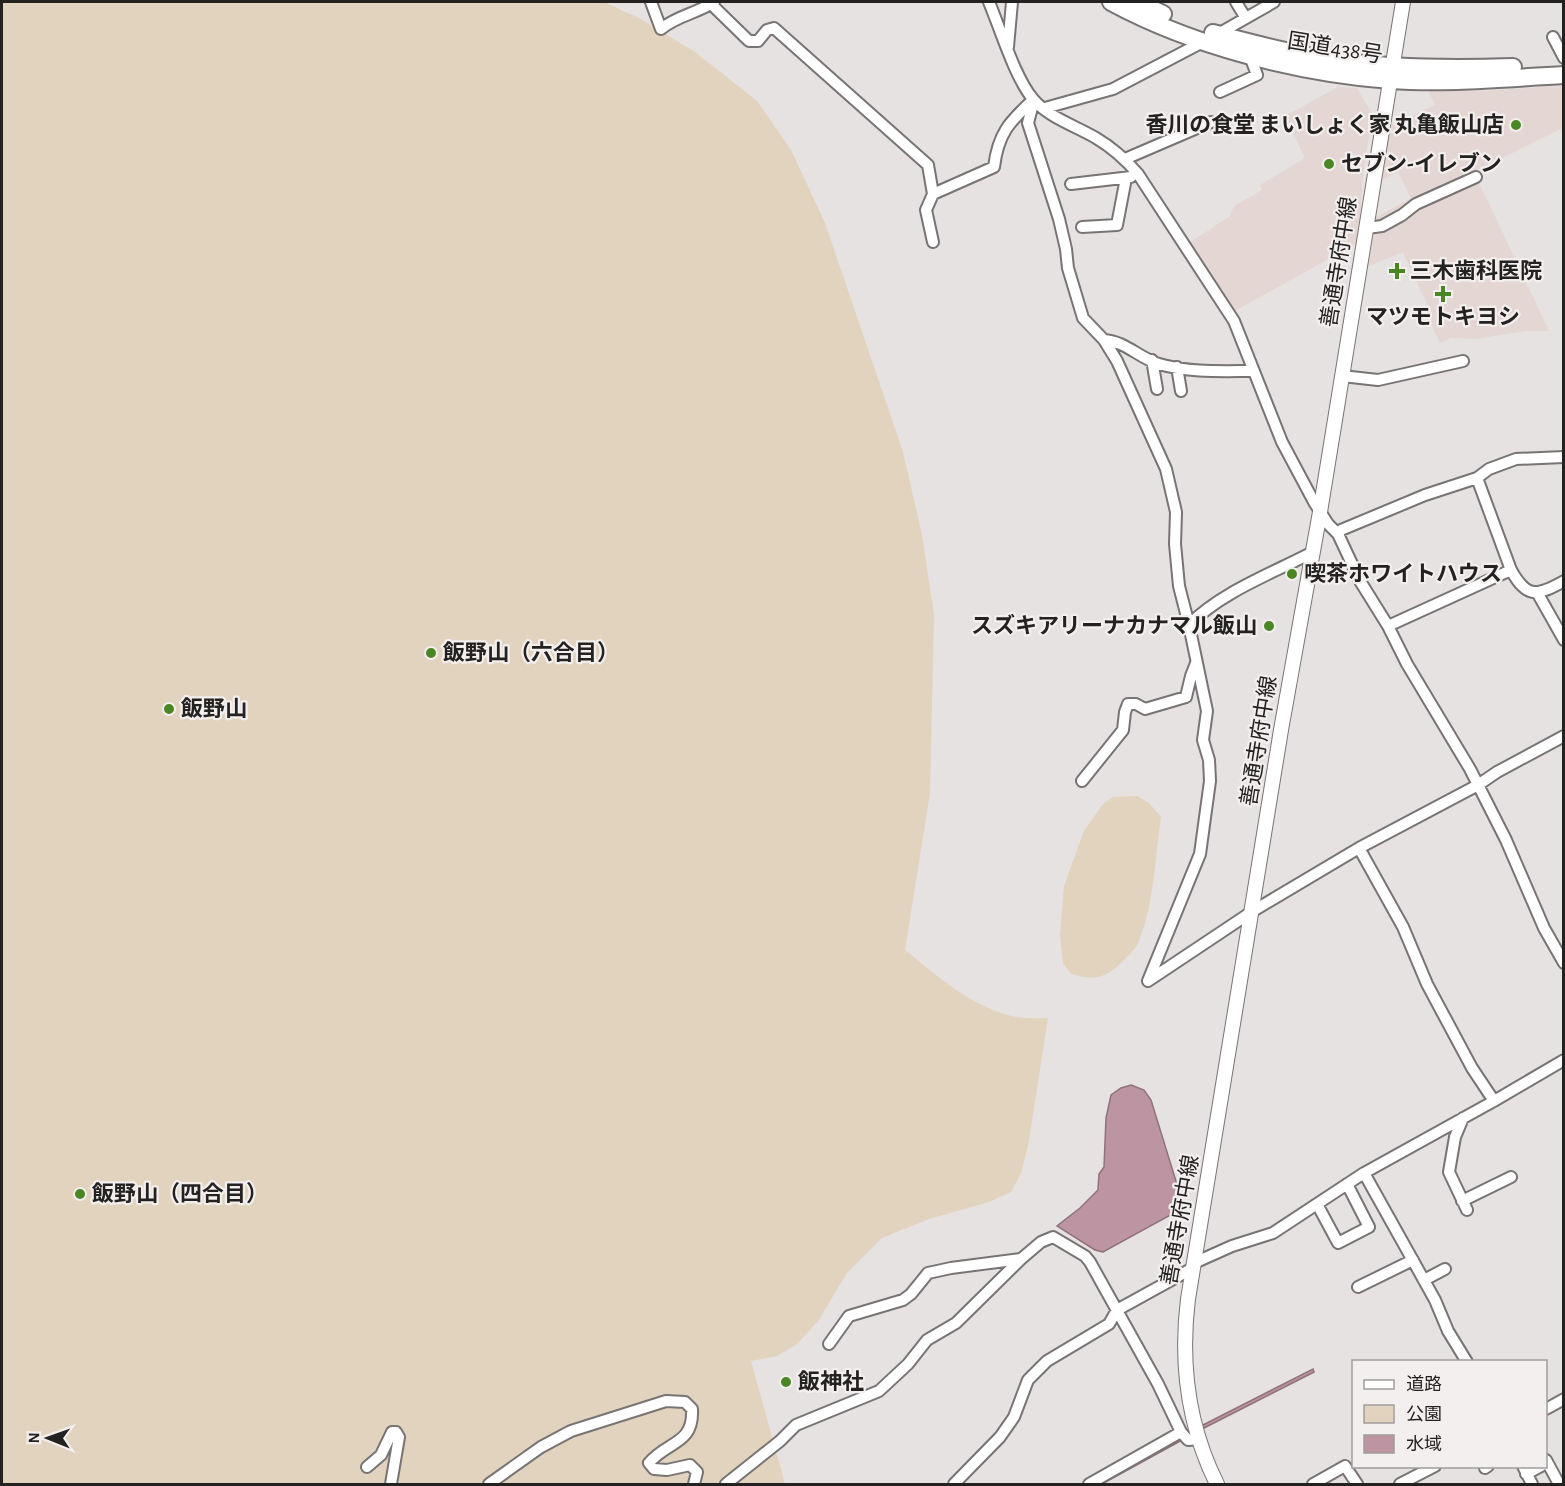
<svg xmlns="http://www.w3.org/2000/svg" width="1565" height="1486" viewBox="0 0 1565 1486" font-family="'Alegreya Sans','Noto Sans JP',sans-serif">
<style>
.built{fill:#e3d6d3}
.green{fill:#e1d3be}
.water{fill:#bd94a1;stroke:#8f727b;stroke-width:1.5}
.lines{fill:none;stroke-linecap:round;stroke-linejoin:round}
.minor-casing{stroke:#787473;stroke-width:14}
.major-casing{stroke:#787473;stroke-width:16}
.highway-casing{stroke:#787473;stroke-width:20}
.minor{stroke:#fff;stroke-width:10}
.major{stroke:#fff;stroke-width:14}
.highway{stroke:#fff;stroke-width:16}
.poi-dot{fill:#4a8623;stroke:#f3efee;stroke-width:2}
.labels{text-anchor:middle;dominant-baseline:central;stroke-width:4.5;stroke-linejoin:round;paint-order:stroke}
.street-label{font-size:22px;fill:#232221;stroke:#f3efee}
.poi-label{font-size:22px;font-weight:bold;fill:#232221;stroke:#f3efee;text-anchor:start}
</style>
<rect width="100%" height="100%" fill="#e6e2e1"/>
<path class="built" d="M1563,86V128L1474,172L1549,331H1525L1476,339L1451,338L1440,343L1432,326L1431,313L1403,252L1367,267L1376,217L1411,198L1398,172L1382,180L1390,126L1435,105L1428,91H1480Z
M1338,87L1357,88L1373,115L1363,172L1359,242L1233,312L1189,243L1230,216L1234,206L1262,190L1260,185L1305,158L1285,116Z"/>
<path class="green" d="M2,2H604L639,18L695,52L757,101L791,150L825,223L903,452L922,535L934,615L930,793L905,950C939,977 972,1008 1016,1017C1026,1019 1038,1018 1048,1018L1028,1146L1021,1173L1011,1192L989,1202L929,1219L882,1238L846,1274L819,1320L797,1344L777,1356L751,1361L785,1484H2Z
M1137,796L1149,803L1161,817C1155,857 1154,908 1137,945C1135,950 1129,954 1125,959C1107,977 1097,982 1071,974L1063,963L1060,936L1064,886L1084,831L1103,804L1113,797Z"/>
<path class="water" d="M1131,1085L1144,1090L1151,1100L1179,1191L1180,1202L1176,1212L1103,1252L1095,1250L1057,1226L1080,1208L1098,1190L1099,1174L1104,1167L1106,1118L1111,1095L1121,1088Z
M1313,1369L1314,1372L1204,1428L1102,1484H1096L1203,1425Z"/>
<g class="lines">
<g class="minor-casing">
<path id="minor" d="M651,2L661,29C676,16 698,13 714,2
M989,2C1000,28 1015,78 1033,99C1049,118 1076,126 1096,138C1113,148 1126,160 1138,174L1234,321L1282,442L1314,502L1328,524L1338,534L1360,581L1388,626L1407,664L1470,769L1506,840L1544,928L1564,963
M1236,2L1245,17
M711,4L749,41H758L767,30L774,28L928,165L933,194L926,210L933,242
M1553,37L1564,58
M1008,47L1012,2
M1220,92L1257,75L1250,56
M1034,100L1028,123L1059,219L1066,249L1068,268L1083,318L1104,340L1117,361L1166,469L1176,512L1175,544L1179,586L1189,625L1207,711L1203,740L1209,760L1210,781L1200,854L1148,981L1253,911L1359,848L1478,785L1497,772L1564,736
M1045,108L1113,89L1218,34L1274,2
M1125,159L1211,122
M1071,184L1131,177
M933,194L994,167C998,134 1009,122 1033,100
M1082,227L1117,225L1126,178
M1367,228L1382,226L1402,215L1416,204L1476,177
M1104,340C1125,341 1139,358 1159,364C1190,373 1223,371 1254,371
M1152,360L1157,389
M1177,367L1181,391
M1342,376L1378,380L1463,361
M1477,478L1511,570C1527,599 1537,596 1564,581
M1338,534L1341,530L1425,495L1477,478L1489,469L1516,459L1564,457
M1538,594L1564,640
M1189,625C1221,592 1273,573 1313,552
M1388,626L1511,570
M1082,781L1123,730L1125,712L1128,704H1136L1145,709L1186,697L1191,676L1196,663
M1359,848L1403,927L1427,984L1472,1068L1494,1101
M1463,1118L1455,1137L1449,1172L1467,1210
M1364,1173L1435,1300L1448,1331L1467,1362
M1462,1201L1511,1177
M1317,1204L1338,1243L1369,1227L1347,1184
M1194,1263L1232,1246L1273,1233L1364,1173L1494,1101L1564,1060
M1424,1280L1445,1269
M1358,1287L1413,1260
M829,1344L849,1316L903,1300L911,1294L928,1273L951,1268L1021,1259
M1546,1409L1564,1399
M1546,1460L1559,1484
M1523,1466L1532,1484
M367,1467L381,1455L392,1432H396L399,1437L391,1484
M1485,1468L1488,1466
M1526,1474L1541,1466
M489,1484L541,1447L571,1431L666,1401L685,1402L692,1409C694,1445 667,1441 649,1463L654,1469L667,1470L690,1465L697,1472L694,1484
M726,1484L780,1441L796,1425L879,1391L908,1364L927,1340L956,1323L1021,1259L1041,1242L1053,1237L1085,1256L1090,1262L1158,1384L1181,1432
M954,1484L1000,1437L1014,1417L1028,1380L1047,1361L1109,1324L1117,1310L1193,1268
M1089,1484L1181,1432L1188,1440L1199,1439
M1313,1484L1345,1466L1357,1484
M1400,1484L1435,1466"/>
</g>
<g class="major-casing">
<path id="major" d="M1217,1484C1188,1426 1180,1364 1188,1299L1281,730L1320,512L1403,2"/>
</g>
<g class="highway-casing">
<path id="highway" d="M1111,2C1192,46 1298,73 1390,80C1448,84 1506,78 1564,75
M1137,2L1163,14
M1213,33C1254,44 1296,55 1338,61C1396,69 1455,69 1513,67"/>
</g>
<use href="#minor" class="minor"/>
<use href="#major" class="major"/>
<use href="#highway" class="highway"/>
</g>
<g class="poi-dot">
<circle cx="1516" cy="125" r="6"/>
<circle cx="1329" cy="164" r="6"/>
<path d="M1394 262h6v6h6v6h-6v6h-6v-6h-6v-6h6z"/>
<path d="M1440 285h6v6h6v6h-6v6h-6v-6h-6v-6h6z"/>
<circle cx="1292" cy="574" r="6"/>
<circle cx="1269" cy="626" r="6"/>
<circle cx="431" cy="653" r="6"/>
<circle cx="169" cy="709" r="6"/>
<circle cx="80" cy="1194" r="6"/>
<circle cx="786" cy="1382" r="6"/>
</g>
<g class="labels">
<g class="street-label">
<text transform="translate(1335 48) rotate(9)">国道438号</text>
<text transform="translate(1339 262) rotate(-81)">善通寺府中線</text>
<text transform="translate(1259 741) rotate(-81)">善通寺府中線</text>
<text transform="translate(1180 1220) rotate(-80)">善通寺府中線</text>
</g>
<g class="poi-label">
<text x="1504" y="125" text-anchor="end">香川の食堂 まいしょく家 丸亀飯山店</text>
<text x="1341" y="164">セブン-イレブン</text>
<text x="1410" y="271">三木歯科医院</text>
<text x="1443" y="317" text-anchor="middle">マツモトキヨシ</text>
<text x="1304" y="574">喫茶ホワイトハウス</text>
<text x="1257" y="626" text-anchor="end">スズキアリーナカナマル飯山</text>
<text x="443" y="653">飯野山（六合目）</text>
<text x="181" y="709">飯野山</text>
<text x="92" y="1194">飯野山（四合目）</text>
<text x="798" y="1382">飯神社</text>
</g>
</g>
<rect width="1565" height="1486" fill="none" stroke="#232221" stroke-width="6"/>
<rect x="1352" y="1360" width="195" height="108" fill="#f3efee" stroke="#a09d9c" stroke-width="1.5"/>
<rect x="1364" y="1380" width="30" height="9" fill="#ffffff" stroke="#a09d9c" stroke-width="1.5"/>
<text x="1406" y="1390" font-size="18" fill="#232221">道路</text>
<rect x="1364" y="1405" width="30" height="18" fill="#e1d3be" stroke="#a09d9c" stroke-width="1.5"/>
<text x="1406" y="1420" font-size="18" fill="#232221">公園</text>
<rect x="1364" y="1435" width="30" height="18" fill="#bd94a1" stroke="#a09d9c" stroke-width="1.5"/>
<text x="1406" y="1450" font-size="18" fill="#232221">水域</text>
<g transform="translate(48 1438) rotate(271)" stroke="#f3efee" stroke-width="4.5" paint-order="stroke">
<path d="M0-4.5L10 22L0 15L-10 22Z" fill="#232221"/>
<text y="-9" font-size="16" font-weight="bold" text-anchor="middle" fill="#232221">N</text>
</g>
</svg>
